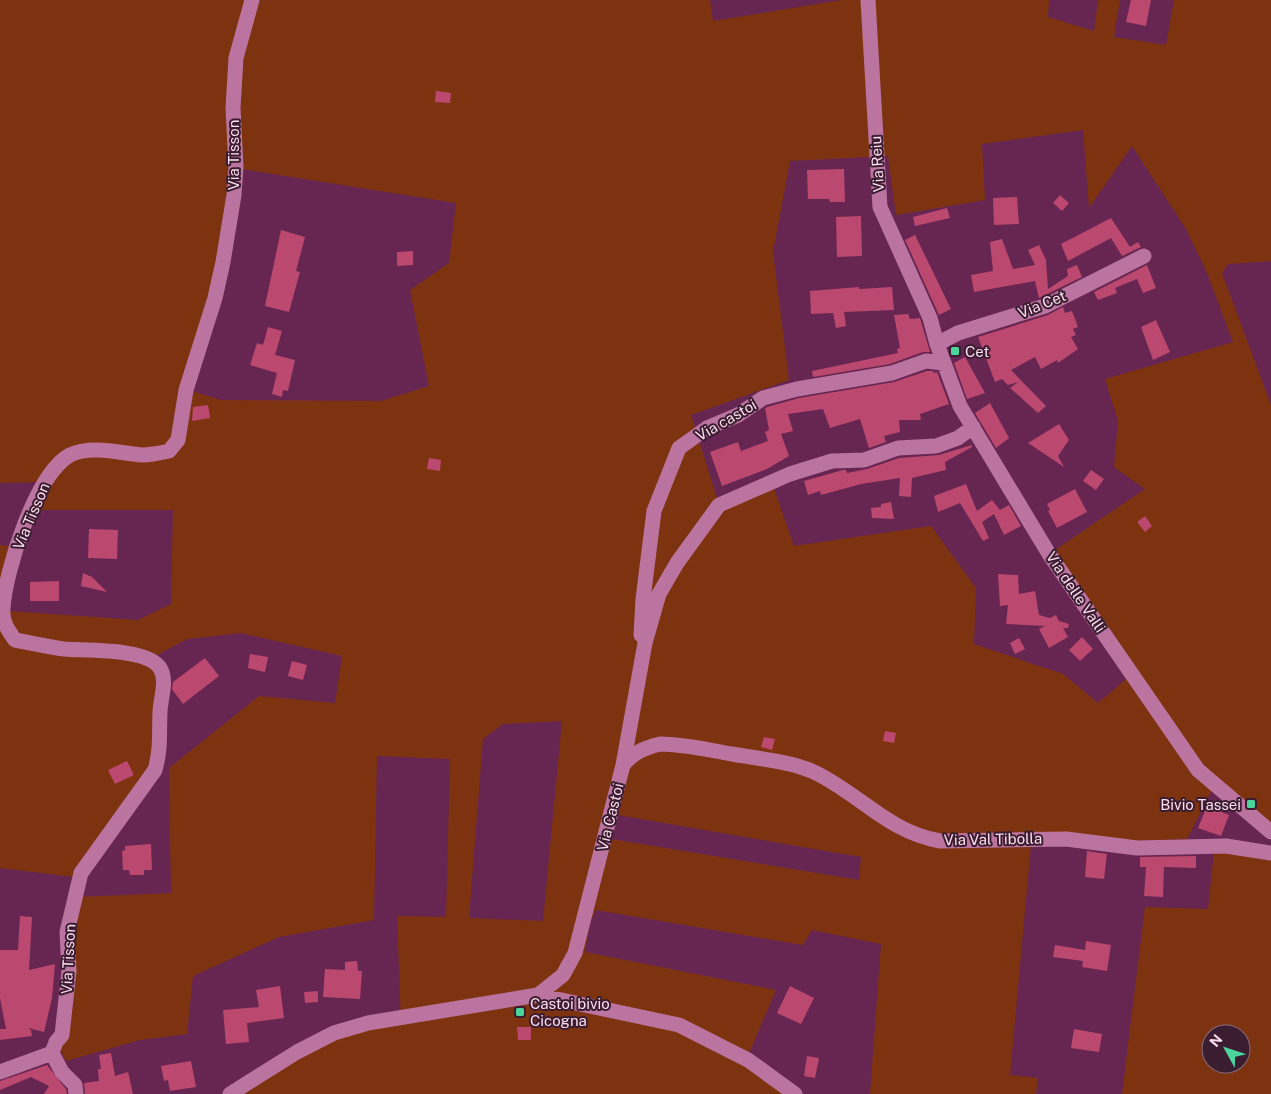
<svg xmlns="http://www.w3.org/2000/svg" width="1271" height="1094" viewBox="0 0 1271 1094" font-family="'Public Sans',sans-serif">
<style>
.green{fill:#7e3310;fill-rule:evenodd}
.building{fill:#bb486f}
.lines{fill:none;stroke-linecap:round;stroke-linejoin:round}
.minor{stroke:#bb74a0;stroke-width:15}
.poi-dot{fill:#4bd49b;stroke:#3a1d30;stroke-width:2}
.labels{text-anchor:middle;dominant-baseline:central;stroke-width:4;stroke-linejoin:round;paint-order:stroke}
.street-label{font-size:15px;fill:#fdddef;stroke:#3a1d30}
.poi-label{font-size:15px;fill:#fdddef;stroke:#3a1d30;text-anchor:start}
</style>
<rect width="100%" height="100%" fill="#662651"/>
<path class="green" d="M0,0H710L713,21L842,0H1049L1048,17L1094,31L1098,0H1120L1114,37L1166,45L1174,0H1271V261L1228,264L1222,273L1271,405V832L1216,782L1187,839L1031,845L1010,1075L1038,1078L1036,1094H870L881,944L812,930L803,945L596,910L590,923L585,952L776,990L745,1063L785,1094H243L320,1045L372,1028L401,1024L397,916L446,917L450,759L377,756L374,920L279,937L193,976L187,1034L140,1040L66,1061L56,1042L78,897L171,893L169,768L259,696L335,703L342,656L241,633L187,639L157,655L158,773L74,877L0,868V545L21,547L8,611L138,620L171,604L173,510H37L38,482L0,483ZM1083,130L1089,208L1132,146L1186,229L1207,273L1233,342L1105,379L1118,421L1114,467L1145,489L1049,554L1132,674L1098,703L1063,674L974,644L976,588L931,526L794,546L770,477L717,498L691,415L789,380L773,252L790,161L888,156L896,215L985,200L982,144ZM242,169L456,203L449,263L410,290L429,386L381,401L221,400L192,391ZM562,721L543,921L469,918L483,739L503,724ZM618,815L861,857L859,880L611,839Z
M1271,849V1094H1122L1145,907L1208,909L1214,852ZM1211,1034H1241V1064H1211Z"/>
<path class="building" d="M1131,0H1151L1146,26L1126,22Z
M436,91L451,93L450,103L435,102Z
M844,169L845,202H830L829,199H808L807,170Z
M1060,195L1069,203L1062,211L1053,203Z
M1017,197L1019,224L994,225L993,198Z
M947,208L950,218L915,226L913,217Z
M861,216L862,256L837,257L836,217Z
M1111,218L1130,247L1138,242L1141,247L1122,256L1111,238L1068,261L1061,244Z
M281,230L305,237L296,271L300,272L289,312L265,306Z
M915,235L951,309L939,315L905,240Z
M1002,239L1013,269L1035,265L1028,250L1039,245L1046,260L1048,289L1068,276L1067,269L1077,265L1082,277L1039,298L1035,281L974,292L971,275L993,271L990,242Z
M413,251V265L397,266V252Z
M1147,265L1156,288L1143,293L1137,279L1115,288L1117,293L1098,300L1094,292Z
M859,287V289L892,287L894,310L844,312L846,326L836,328L833,313L811,314L810,291Z
M1063,307L1065,313L1072,311L1078,327L1073,329L1076,335L1071,337L1078,349L1058,363L1057,360L1041,369L1035,357L1011,370L1046,406L1038,413L1010,388L1018,382L1008,385L1002,379L995,382L978,337L1048,315Z
M908,314L910,319L920,318L930,352H923L890,364L813,377L812,371L898,353L897,349L900,348L894,315Z
M1156,320L1170,352L1153,360L1141,327Z
M268,327L282,331L275,355L295,360L288,391L283,390L282,397L272,394L277,373L250,365L257,343L263,345Z
M965,357L985,393L967,399L954,363Z
M927,371H933L934,373L937,372L949,404L920,414L921,420H899L900,432L884,436L886,442L869,448L860,419L830,428L823,409L788,414L793,431L781,434L789,456L767,469L722,486L710,452L738,442L741,451L768,441L765,432L769,430L765,408L767,407L799,398L894,382Z
M990,403L1009,438L996,448L975,413Z
M208,405L210,418L192,421L193,407Z
M1059,424L1069,440L1058,456L1064,467L1028,443Z
M972,445V447L945,462L946,470L912,478L911,497L899,496L900,478L861,484L821,495L820,491L808,495L804,481L843,470H846L847,473L867,469L899,458L939,455Z
M429,458L441,460L440,471L427,469Z
M1091,470L1104,479L1096,490L1083,481Z
M966,484L977,511L992,500L1000,510L1009,505L1021,526L1004,535L994,514L982,522L989,538L983,541L960,503L938,512L934,496Z
M1075,489L1087,512L1057,528L1048,511L1050,510L1047,504Z
M891,502L894,519L872,518L871,508L881,507V504Z
M1145,516L1152,526L1145,532L1137,522Z
M89,529L118,530L117,559L88,558Z
M83,573L92,577L107,592L81,586Z
M998,574L1018,575L1019,594L1035,591L1039,615L1050,618L1056,615L1059,621L1069,624L1068,628H1063L1068,637L1049,648L1039,629L1045,626L1006,624L1008,605L1000,606Z
M59,581V601H30V582Z
M1082,637L1093,649L1080,661L1069,650Z
M1019,638L1025,649L1015,654L1010,643Z
M250,654L268,657L265,672L248,668Z
M205,658L219,676L183,704L172,689L173,682Z
M292,661L307,665L303,680L288,676Z
M885,731L896,733L894,743L883,741Z
M764,737L775,739L772,750L761,747Z
M127,761L134,775L115,784L108,770Z
M1207,806L1229,815L1221,836L1198,828Z
M151,844L152,870H144V875H130L129,870H123L122,851L125,850V846Z
M1087,851L1107,854L1104,879L1085,877Z
M1196,856V868L1164,867L1163,897L1144,896L1146,867H1140V857Z
M20,916L32,917L29,970L55,964L52,998L44,1032L28,1028L31,1030L32,1036L0,1040V1029H6L0,998V950H18Z
M1086,941L1111,945L1107,971L1082,967L1083,961L1053,957L1055,945L1085,950Z
M357,961L358,971H362L360,999L323,997L325,969L345,970V962Z
M280,986L284,1018L247,1023L249,1042L226,1044L223,1010L259,1007L256,990Z
M790,986L814,998L801,1024L777,1013Z
M318,991V1002L305,1003L304,992Z
M517,1027H531V1040H518Z
M1074,1029L1102,1034L1099,1052L1071,1048Z
M111,1053L115,1076L128,1072L133,1094H85L84,1083L99,1081L98,1069H101L99,1055Z
M807,1056L819,1058L815,1078L804,1076Z
M191,1061L196,1087L170,1091L168,1080L164,1081L161,1066Z
M47,1065L66,1089L67,1094H44L49,1086L31,1077L0,1090V1081Z"/>
<g class="lines">
<path class="minor" d="M868,0L880,207L930,318L937,344L960,406L1049,554L1198,770L1271,832
M937,344L958,333L1045,306L1144,256
M641,635L643,599L654,511L679,448L707,428L738,415L763,398L797,389L892,373L926,361L944,363
M623,765C633,753 644,748 660,744C684,744 708,750 732,754C759,759 789,761 814,772C860,794 888,832 940,841L1066,839L1137,848L1226,846L1271,853
M538,995L679,1025L748,1060L795,1094
M52,1053L56,1042L62,1035L69,971L67,932L81,873L155,770C161,749 159,734 160,713C160,699 168,681 160,668C148,648 86,651 64,649C48,647 32,643 15,640C8,630 2,622 3,609C5,571 36,473 70,455C91,445 120,453 142,455C151,455 160,453 169,451L178,440L186,390L215,298L223,262L234,195L236,167L233,108L236,58L252,0
M52,1053L62,1072L75,1085L76,1094
M0,1072L52,1053
M230,1094L297,1052L334,1033L368,1023L538,995L563,975L575,953L623,765L645,643L659,594L677,563L719,505L790,474L832,461L864,460L898,448L936,446L958,438L973,427"/>
</g>
<g class="poi-dot">
<rect x="950" y="346" width="10" height="10" rx="2.5"/>
<rect x="1246" y="799" width="10" height="10" rx="2.5"/>
<rect x="515" y="1007" width="10" height="10" rx="2.5"/>
</g>
<g class="labels">
<g class="street-label">
<text transform="translate(233 155) rotate(-90)">Via Tisson</text>
<text transform="translate(877 164) rotate(-93)">Via Reiu</text>
<text transform="translate(1042 304) rotate(-22)">Via Cet</text>
<text transform="translate(726 420) rotate(-30)">Via castoi</text>
<text transform="translate(31 516) rotate(-67)">Via Tisson</text>
<text transform="translate(1076 592) rotate(56)">Via delle Valli</text>
<text transform="translate(610 817) rotate(-76)">Via Castoi</text>
<text transform="translate(993 839) rotate(-1)">Via Val Tibolla</text>
<text transform="translate(68 959) rotate(-87)">Via Tisson</text>
</g>
<g class="poi-label">
<text x="965" y="351">Cet</text>
<text x="1241" y="804" text-anchor="end">Bivio Tassei</text>
<text x="530" y="1003">Castoi bivio<tspan x="530" dy="17">Cicogna</tspan></text>
</g>
</g>
<g transform="translate(1226 1049) rotate(310)"><circle r="24" fill="#3a1d30" stroke="#886a7c"/>
<path d="M0-4L9 19L0 12L-9 19Z" fill="#4bd49b"/>
<text y="-8" font-size="14" font-weight="bold" text-anchor="middle" fill="#fdddef">N</text>
</g>
</svg>
